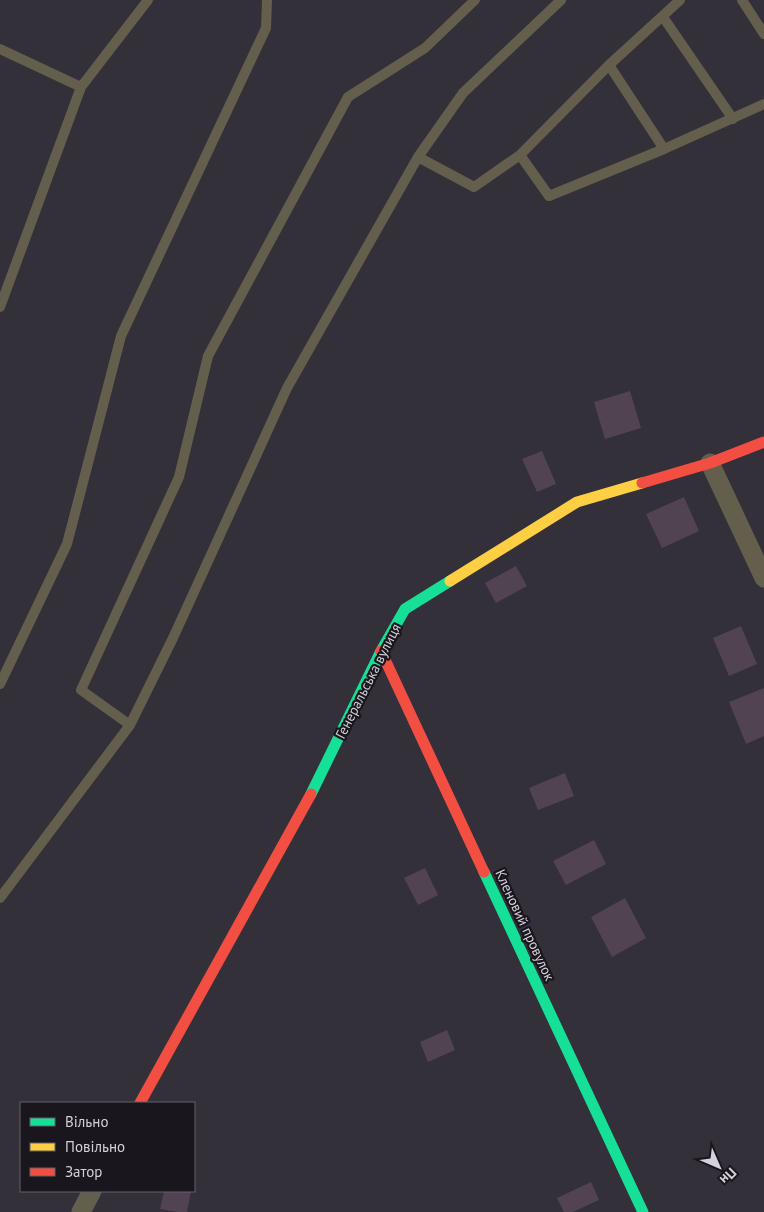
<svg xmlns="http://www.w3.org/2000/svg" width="764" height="1212" viewBox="0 0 764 1212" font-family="'PT Sans',sans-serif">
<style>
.building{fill:#524352}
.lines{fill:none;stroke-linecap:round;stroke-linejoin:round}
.lane{stroke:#645f4d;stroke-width:10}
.street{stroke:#645f4d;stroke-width:19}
.fast{stroke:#16e098;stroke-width:11}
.slow{stroke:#ffcf43;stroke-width:11}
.jam{stroke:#f24e42;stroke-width:11}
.labels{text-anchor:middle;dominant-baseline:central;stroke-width:4.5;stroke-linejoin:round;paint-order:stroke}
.street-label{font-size:14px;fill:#d5d1dc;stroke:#19161e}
</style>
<rect width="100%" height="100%" fill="#333039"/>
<path class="building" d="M630,391L641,428L605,439L594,402Z
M542,451L556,484L537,492L522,459Z
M684,497L699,531L662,548L646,514Z
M516,566L527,586L496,603L485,583Z
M741,626L757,664L729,676L713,638Z
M764,688V736L746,744L729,702Z
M565,773L574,796L538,810L529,788Z
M594,840L606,864L566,885L553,861Z
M425,868L438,895L418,905L404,878Z
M625,898L646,938L612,957L591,917Z
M447,1030L455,1050L428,1062L420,1042Z
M591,1182L599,1200L573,1212H564L557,1198Z
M164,1191H191L187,1212H177L160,1209Z"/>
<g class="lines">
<path class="lane" d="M561,0L463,93L418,157L474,187L520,155L609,65L680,0
M742,0L764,34
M663,17L733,119
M0,49L81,87
M609,65L664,149
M520,155L549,196L664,149L764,104
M0,307L81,87L148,0
M0,684L67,544L121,336L266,28L267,0
M130,725L81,690L179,477L208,356L348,97L425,48L475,0
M0,898L130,725L173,638L287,388L418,157"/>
<path class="street" d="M710,463L764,578
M81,1212L92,1191"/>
<path class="fast" d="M311,794L381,651L405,609L450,581
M484,872L643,1212"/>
<path class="slow" d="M450,581L577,502L642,483"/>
<path class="jam" d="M642,483L710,463L764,442
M381,651L484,872
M140,1103L311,794"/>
</g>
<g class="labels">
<g class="street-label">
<text transform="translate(368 681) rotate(-63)">Генеральська вулиця</text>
<text transform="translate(525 925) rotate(65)">Кленовий провулок</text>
</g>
</g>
<rect x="20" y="1102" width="175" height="90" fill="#19161e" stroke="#64616a"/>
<rect x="30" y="1118" width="25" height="8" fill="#16e098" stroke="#64616a"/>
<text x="65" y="1127" font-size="15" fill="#d5d1dc">Вільно</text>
<rect x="30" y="1143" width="25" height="8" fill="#ffcf43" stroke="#64616a"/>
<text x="65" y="1152" font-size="15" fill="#d5d1dc">Повільно</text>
<rect x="30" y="1168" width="25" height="8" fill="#f24e42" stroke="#64616a"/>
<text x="65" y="1177" font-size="15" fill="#d5d1dc">Затор</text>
<g transform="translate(719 1167) rotate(135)" stroke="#19161e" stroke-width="4" paint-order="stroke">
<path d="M0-4L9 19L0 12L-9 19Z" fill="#d5d1dc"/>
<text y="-8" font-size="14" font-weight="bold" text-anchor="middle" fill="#d5d1dc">Пн</text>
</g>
</svg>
